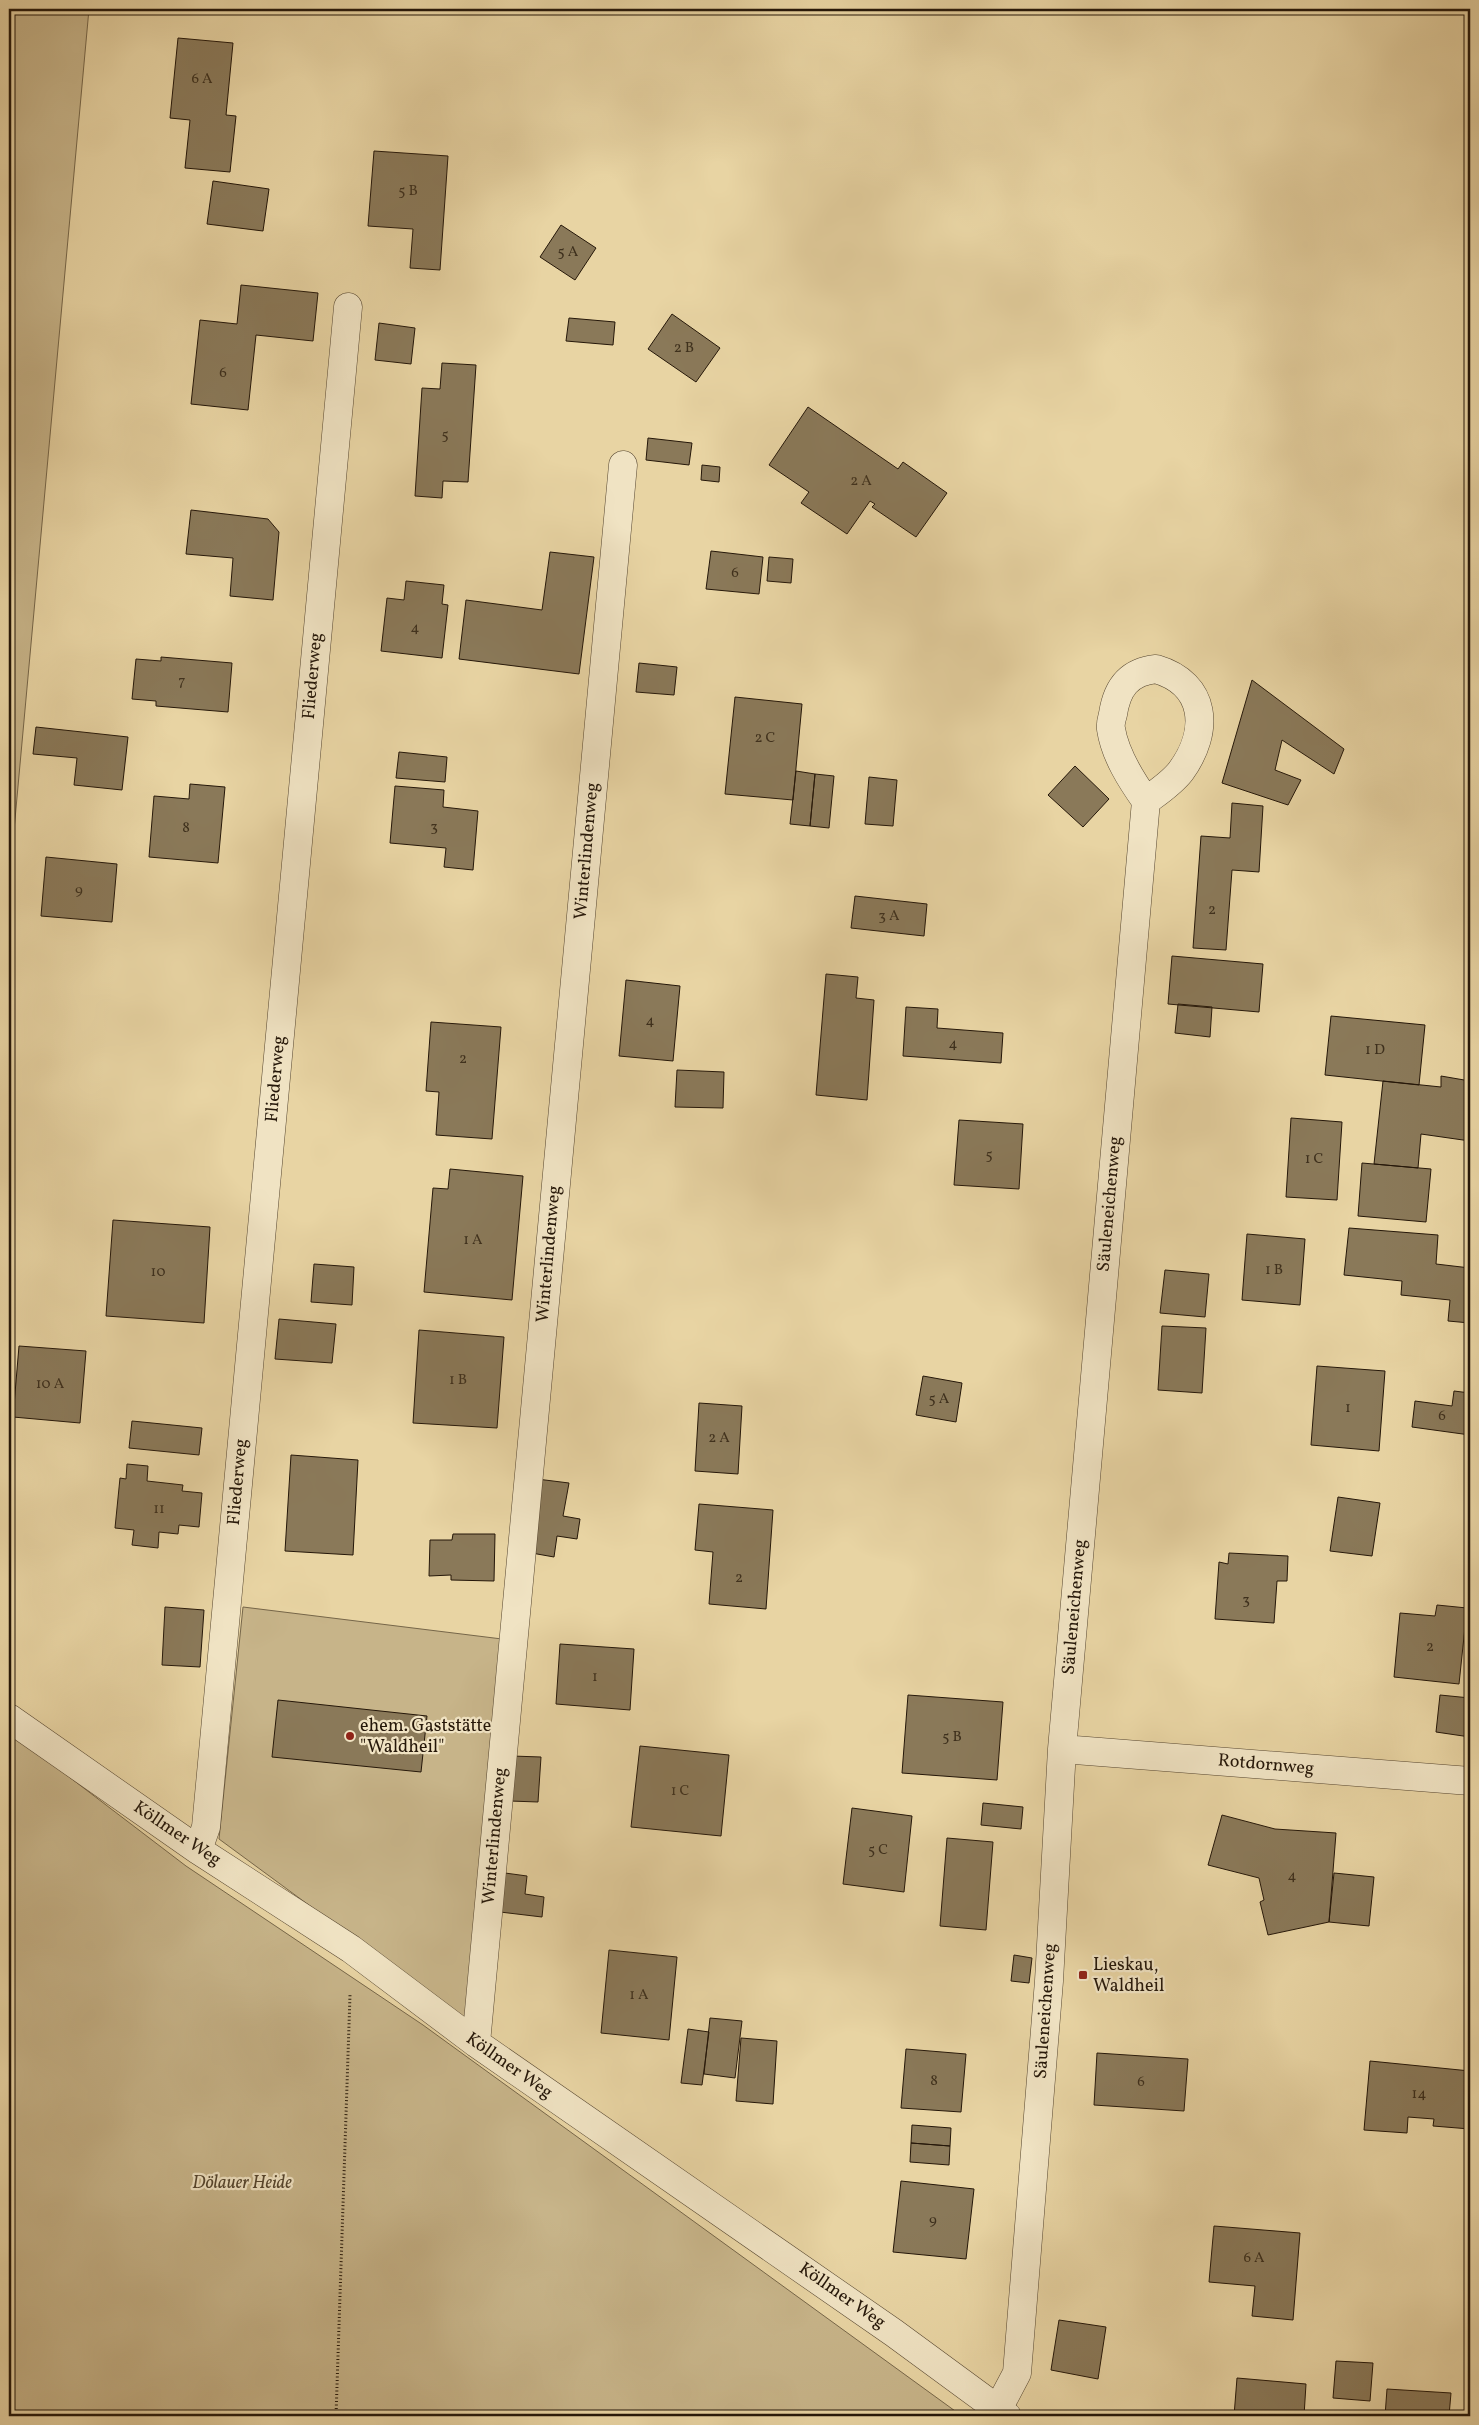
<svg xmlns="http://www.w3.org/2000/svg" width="1479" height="2425" viewBox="0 0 1479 2425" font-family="Vollkorn,serif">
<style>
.green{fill:#c7b489;stroke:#766649}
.building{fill:#8a7959;stroke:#251709}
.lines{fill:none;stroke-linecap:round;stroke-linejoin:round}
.minor-casing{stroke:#564630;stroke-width:29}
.path{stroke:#251709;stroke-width:3;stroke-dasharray:1 2.5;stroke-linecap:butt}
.minor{stroke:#f0e3c3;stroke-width:28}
.poi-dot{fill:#8f2418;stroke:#f0e3c3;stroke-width:2}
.labels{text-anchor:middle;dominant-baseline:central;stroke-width:4.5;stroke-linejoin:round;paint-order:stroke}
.number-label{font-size:15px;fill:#3e301d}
.street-label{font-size:18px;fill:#251709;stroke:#f0e3c3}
.poi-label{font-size:18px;fill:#251709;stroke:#f0e3c3;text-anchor:start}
.park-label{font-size:18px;font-style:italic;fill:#56462f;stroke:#f0e3c3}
</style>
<rect width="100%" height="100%" fill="#e8d4a3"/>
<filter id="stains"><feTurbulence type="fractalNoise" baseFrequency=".004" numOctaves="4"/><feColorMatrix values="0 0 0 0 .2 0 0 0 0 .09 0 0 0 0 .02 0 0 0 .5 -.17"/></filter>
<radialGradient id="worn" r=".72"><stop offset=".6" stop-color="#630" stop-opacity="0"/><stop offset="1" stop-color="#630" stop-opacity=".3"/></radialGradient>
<path class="green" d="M9,9H89L9,885Z
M243,1607L502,1639L465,2020L219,1839Z
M9,1731L186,1866L423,2025L962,2416H9Z"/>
<path class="building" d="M178,38L233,43L226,115L236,116L230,172L185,168L190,120L170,118Z
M374,151L448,156L440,270L410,268L413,229L368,226Z
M213,181L269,189L263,231L207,224Z
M561,225L596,248L575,280L540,257Z
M241,285L318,293L313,341L256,335L248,410L191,404L200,320L237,324Z
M672,314L720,348L696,382L648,349Z
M569,318L615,322L613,345L566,341Z
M379,323L415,328L411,364L375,360Z
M442,363L476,365L468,482L443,481L442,498L415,496L422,388L440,389Z
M808,407L898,469L903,462L947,493L916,537L872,507L875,504L870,501L847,534L801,503L809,492L769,465Z
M648,438L692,443L689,465L646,460Z
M702,465L720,467L719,482L701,480Z
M191,510L268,519L279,532L273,600L230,596L233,558L186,554Z
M711,551L763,557L759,594L706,589Z
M550,552L594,557L579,674L459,659L466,600L542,610Z
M769,557L793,559L791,583L767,581Z
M406,581L444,585L442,604L448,605L442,658L381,651L387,598L404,600Z
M161,657L232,663L228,712L156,706V701L132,699L136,659L161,661Z
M639,663L677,667L674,695L636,692Z
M1252,680L1344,749L1334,774L1282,740L1275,770L1301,780L1288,805L1222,783Z
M735,697L802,704L793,800L725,794Z
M36,727L128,737L122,790L74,785L77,758L33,754Z
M399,752L447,757L445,782L396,778Z
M1075,766L1109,799L1083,827L1048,795Z
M796,771L815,774L810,826L790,824Z
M815,774L834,776L829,828L810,826Z
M869,777L897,780L893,826L865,824Z
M190,784L225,787L218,863L149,857L154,796L189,799Z
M395,786L444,790L443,807L478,811L473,870L444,867L446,848L390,843Z
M1232,803L1263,806L1259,872L1232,870L1226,950L1193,948L1201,836L1230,838Z
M46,857L117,864L112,922L41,916Z
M855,896L927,904L924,936L851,928Z
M1172,956L1263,964L1259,1012L1168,1004Z
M826,974L858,977L856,998L874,1000L867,1100L816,1095Z
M626,980L680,986L673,1061L619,1056Z
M1178,1004L1212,1007L1210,1037L1175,1033Z
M906,1007L938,1009L937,1028L1003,1033L1001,1063L903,1056Z
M1331,1016L1425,1025L1419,1085L1325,1075Z
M431,1022L501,1027L492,1139L436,1135L439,1092L426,1091Z
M677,1070L724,1072L723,1108L675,1107Z
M1441,1076L1470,1081V1141L1421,1134L1418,1168L1374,1164L1383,1081L1441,1087Z
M1291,1118L1342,1122L1337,1200L1286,1197Z
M959,1120L1023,1124L1019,1189L954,1185Z
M1362,1163L1431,1169L1426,1222L1358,1216Z
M450,1169L523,1176L512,1300L424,1292L433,1188L448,1189Z
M113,1220L210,1227L204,1323L106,1316Z
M1349,1228L1438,1235L1436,1264L1470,1268V1323L1448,1321L1450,1300L1401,1295L1402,1281L1344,1275Z
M1247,1234L1305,1239L1300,1305L1242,1300Z
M314,1264L354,1267L352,1305L311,1302Z
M1165,1270L1209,1274L1205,1317L1160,1313Z
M279,1319L336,1324L332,1363L275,1359Z
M1162,1326L1206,1328L1202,1393L1158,1390Z
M419,1330L504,1337L497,1428L413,1423Z
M19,1346L86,1351L80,1423L13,1417Z
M1317,1366L1385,1371L1379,1451L1311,1445Z
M923,1376L962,1383L956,1422L916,1415Z
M1454,1391L1470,1393V1435L1412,1427L1415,1401L1452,1406Z
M699,1403L742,1406L738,1474L695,1471Z
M132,1421L202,1428L199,1455L129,1448Z
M291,1455L358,1460L353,1555L285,1551Z
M127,1464L148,1466L147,1481L183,1485L182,1491L202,1493L199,1527L179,1525L178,1534L159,1532L158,1548L132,1545L134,1530L115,1528L120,1478L126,1479Z
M537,1479L569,1483L563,1516L580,1519L577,1539L557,1536L554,1557L526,1552Z
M1338,1497L1380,1503L1372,1556L1330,1551Z
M699,1504L773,1510L766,1609L709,1604L713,1552L695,1550Z
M453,1534H495L494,1581L451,1580V1575L429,1576L430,1540H452Z
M1229,1553L1288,1556L1287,1581H1277L1274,1623L1215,1619L1219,1562L1228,1564Z
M1437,1605L1467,1608L1459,1684L1394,1677L1400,1613L1435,1616Z
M165,1607L204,1610L200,1667L162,1665Z
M560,1644L634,1649L630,1710L556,1704Z
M908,1695L1003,1702L997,1780L902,1773Z
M1440,1695L1470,1698V1737L1436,1732Z
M278,1700L427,1716L421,1772L272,1757Z
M640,1746L729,1755L721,1836L631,1827Z
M512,1756L541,1757L538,1802L510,1801Z
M983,1803L1023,1807L1021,1829L981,1825Z
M852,1808L912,1816L904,1892L843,1884Z
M1222,1815L1275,1829L1336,1833L1329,1922L1268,1935L1260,1902L1264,1900L1259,1878L1208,1865Z
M947,1838L993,1842L986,1930L940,1926Z
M505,1873L527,1876L525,1894L544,1897L542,1917L500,1912Z
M1334,1873L1374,1877L1369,1926L1329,1922Z
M609,1950L677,1957L669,2040L601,2033Z
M1014,1955L1032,1958L1029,1983L1011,1981Z
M710,2018L742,2021L735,2078L704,2074Z
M688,2029L709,2032L702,2085L681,2083Z
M741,2038L777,2041L773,2104L736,2101Z
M906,2049L966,2054L961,2112L901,2108Z
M1097,2053L1188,2059L1184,2111L1094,2105Z
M1370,2061L1470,2071V2129L1433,2126L1434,2119L1408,2117L1407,2133L1364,2130Z
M912,2125L951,2128L950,2146L911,2143Z
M911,2143L950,2146L949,2165L910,2162Z
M901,2181L974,2189L966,2259L893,2252Z
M1214,2226L1300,2233L1293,2320L1252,2316L1255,2286L1209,2282Z
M1059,2320L1106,2327L1098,2379L1051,2370Z
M1336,2361L1373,2363L1370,2401L1333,2398Z
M1237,2378L1306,2384L1304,2416H1234Z
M1387,2389L1451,2393L1449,2416H1385Z"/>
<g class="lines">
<g class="minor-casing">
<path id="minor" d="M1156,669C1207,684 1210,731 1181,771C1172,783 1158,792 1146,801C1131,780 1115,755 1111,729C1110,724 1112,718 1113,714C1117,688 1128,672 1156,669Z
M9,1718L198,1850L351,1949L476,2043L894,2333L1007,2416
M1062,1749L1470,1781
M198,1850L206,1827L348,307
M476,2043L623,465
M998,2409L1017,2373L1049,1981L1062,1749L1146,801"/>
</g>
<path class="path" d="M336,2416L350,1995"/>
<use href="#minor" class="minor"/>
</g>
<g class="poi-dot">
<circle cx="350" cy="1736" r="5"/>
<rect x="1078" y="1970" width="10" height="10" rx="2.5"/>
</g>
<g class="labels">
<g class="number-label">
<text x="202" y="79">6 A</text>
<text x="408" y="191">5 B</text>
<text x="568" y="252">5 A</text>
<text x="684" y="348">2 B</text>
<text x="223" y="373">6</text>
<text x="445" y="435">5</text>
<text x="861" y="481">2 A</text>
<text x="735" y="573">6</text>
<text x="415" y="628">4</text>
<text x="182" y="681">7</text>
<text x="765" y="738">2 C</text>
<text x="434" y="827">3</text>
<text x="186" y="828">8</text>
<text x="79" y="890">9</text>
<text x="1212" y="910">2</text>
<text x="889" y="916">3 A</text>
<text x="650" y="1021">4</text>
<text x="953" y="1044">4</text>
<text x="1375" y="1050">1 D</text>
<text x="463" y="1059">2</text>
<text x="989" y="1155">5</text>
<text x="1314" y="1159">1 C</text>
<text x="473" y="1240">1 A</text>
<text x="1274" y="1270">1 B</text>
<text x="158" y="1272">10</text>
<text x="458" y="1380">1 B</text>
<text x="50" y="1384">10 A</text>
<text x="939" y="1399">5 A</text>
<text x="1348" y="1408">1</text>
<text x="1442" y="1416">6</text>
<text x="719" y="1438">2 A</text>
<text x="159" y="1509">11</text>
<text x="739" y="1578">2</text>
<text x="1246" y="1600">3</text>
<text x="1430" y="1647">2</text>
<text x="595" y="1677">1</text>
<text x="952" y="1737">5 B</text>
<text x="680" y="1791">1 C</text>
<text x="878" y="1850">5 C</text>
<text x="1292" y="1876">4</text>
<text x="639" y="1995">1 A</text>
<text x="934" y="2081">8</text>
<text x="1141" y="2082">6</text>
<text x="1419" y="2094">14</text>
<text x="933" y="2220">9</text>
<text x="1254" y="2258">6 A</text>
</g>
<g class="street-label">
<text transform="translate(313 676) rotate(-85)">Fliederweg</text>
<text transform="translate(587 851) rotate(-85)">Winterlindenweg</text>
<text transform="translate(276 1079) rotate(-85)">Fliederweg</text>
<text transform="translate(1110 1204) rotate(-85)">Säuleneichenweg</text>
<text transform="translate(549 1254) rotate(-85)">Winterlindenweg</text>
<text transform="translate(238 1482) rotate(-85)">Fliederweg</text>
<text transform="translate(1075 1607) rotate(-85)">Säuleneichenweg</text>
<text transform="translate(1266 1765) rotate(5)">Rotdornweg</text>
<text transform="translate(177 1834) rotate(34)">Köllmer Weg</text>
<text transform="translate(495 1836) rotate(-85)">Winterlindenweg</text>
<text transform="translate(1046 2011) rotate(-86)">Säuleneichenweg</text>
<text transform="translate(509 2066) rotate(35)">Köllmer Weg</text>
<text transform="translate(842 2296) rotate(35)">Köllmer Weg</text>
</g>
<g class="poi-label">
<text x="360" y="1726">ehem. Gaststätte<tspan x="360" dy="21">"Waldheil"</tspan></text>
<text x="1093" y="1965">Lieskau,<tspan x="1093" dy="21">Waldheil</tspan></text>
</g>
<g class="park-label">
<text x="242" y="2183">Dölauer Heide</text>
</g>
</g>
<rect width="1479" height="2425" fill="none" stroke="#e8d4a3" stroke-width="30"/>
<rect x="10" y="10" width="1459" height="2405" fill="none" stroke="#251709" stroke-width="2.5"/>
<rect x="15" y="15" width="1449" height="2395" fill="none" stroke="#251709"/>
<rect width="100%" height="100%" filter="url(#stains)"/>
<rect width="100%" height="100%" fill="url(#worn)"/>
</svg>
